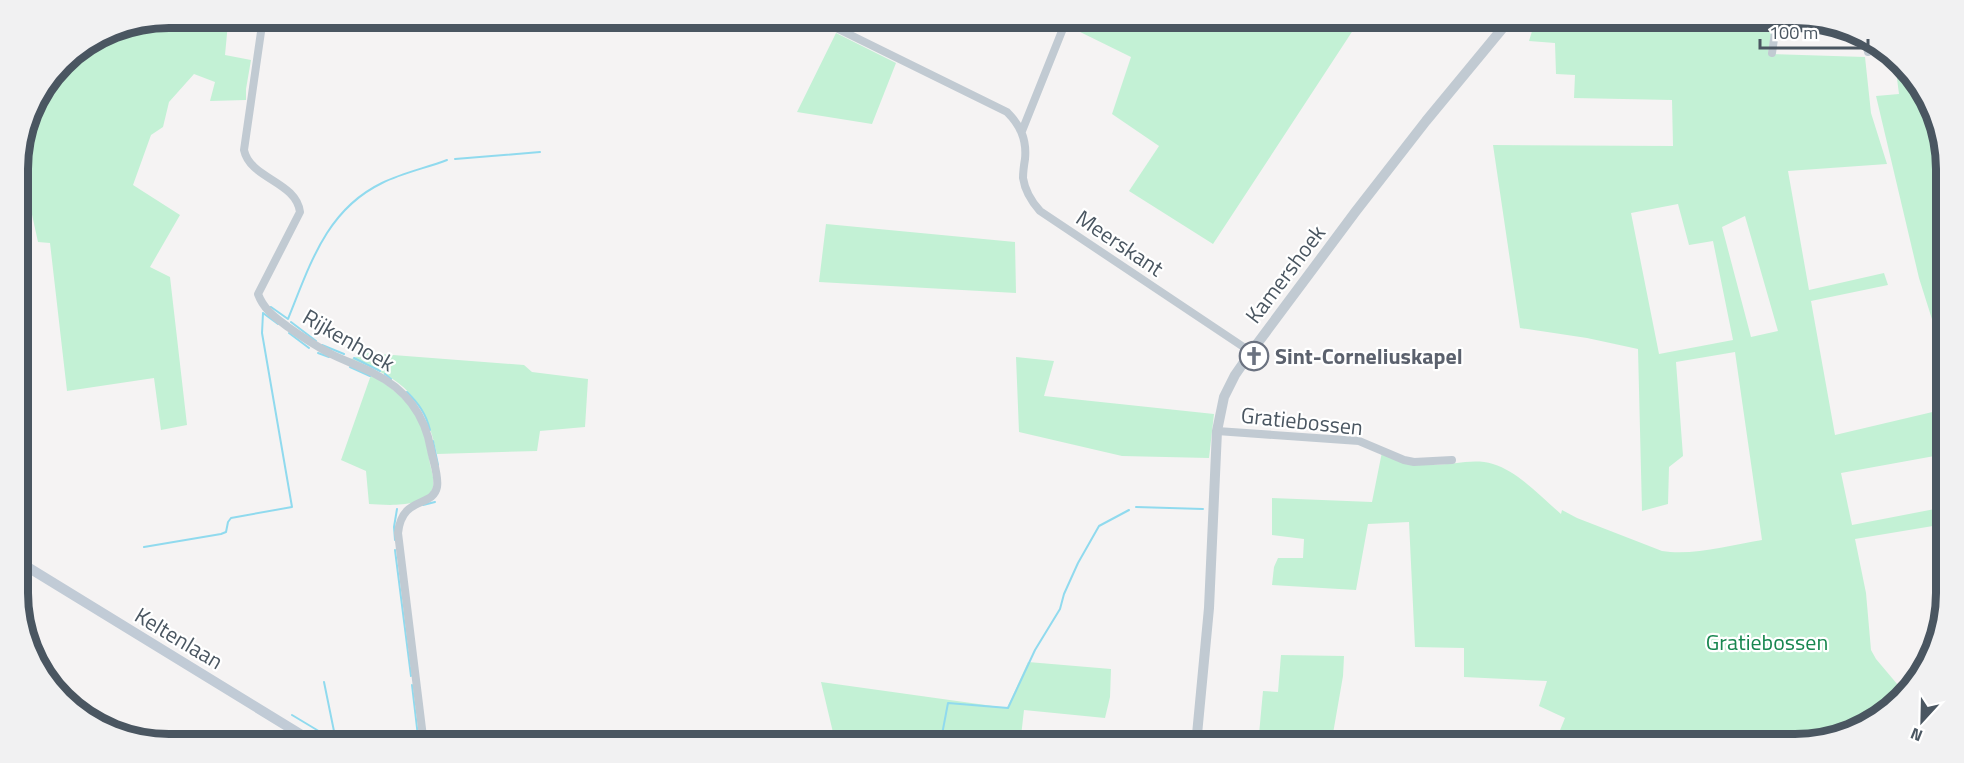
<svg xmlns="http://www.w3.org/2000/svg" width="1964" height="763" viewBox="0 0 1964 763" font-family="'Titillium Web',sans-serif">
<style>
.green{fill:#c3f1d5;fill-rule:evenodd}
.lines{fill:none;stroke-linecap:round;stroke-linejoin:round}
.stream{stroke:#90daee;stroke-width:2}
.minor{stroke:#c1cad2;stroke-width:8}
.tertiary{stroke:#c1cad2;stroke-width:10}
.secondary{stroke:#c1cbd6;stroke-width:10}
.labels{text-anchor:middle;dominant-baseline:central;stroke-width:4.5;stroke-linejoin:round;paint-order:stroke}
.street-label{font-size:22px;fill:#4a5661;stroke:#fff}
.worship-label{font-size:22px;font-weight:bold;fill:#5b616d;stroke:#fff;text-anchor:start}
.park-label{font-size:22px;fill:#17864f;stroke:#fff}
.rim{fill:none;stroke:#4a5661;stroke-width:8}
</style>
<rect width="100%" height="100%" fill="#f5f3f3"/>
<path class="green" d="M170,18H215L228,23L225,55L251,60L246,89V100L210,101L215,82L194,74L169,102L163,127L151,135L133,185L180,215L150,267L170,277L187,425L161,430L154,378L67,391L50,243L38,242L19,155L33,103L69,56L112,29Z
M1079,18H1361L1213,244L1129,191L1159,146L1112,114L1131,57L1074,29Z
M1536,18H1774L1768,54L1865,57L1871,113L1887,164L1788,171L1809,290L1884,273L1888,285L1811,301L1835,435L1941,410L1940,455L1841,473L1852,525L1940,508L1939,525L1855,539L1866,593L1871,650L1876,659L1903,691L1886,714L1804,745H1554L1565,718L1539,706L1547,681L1464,677V648L1415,647L1409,522L1368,524L1356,590L1272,585L1274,567L1278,558H1303L1304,539L1272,535V498L1372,502L1382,452C1395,456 1409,462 1423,464C1446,468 1470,457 1493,464C1519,472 1541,497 1561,514L1562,510L1577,518L1662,551C1693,556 1730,545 1762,540L1735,352L1676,362L1683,456L1669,467L1668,504L1642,511L1638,349L1587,338L1520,328L1493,145L1673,146L1672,100L1574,98L1575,75L1556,74L1555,43L1529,41ZM1678,204L1689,245L1713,241L1733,340L1659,354L1631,213ZM1745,216L1778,331L1751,337L1722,227Z
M836,33L896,63L872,124L797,112Z
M1895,63L1914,77L1945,150L1942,351L1919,278L1876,96L1899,94Z
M826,224L1015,242L1016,293L819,282Z
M367,353L524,365L532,372L588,379L585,427L540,431L537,451L437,454C425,398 404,379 351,359Z
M1016,357L1054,361L1044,396L1214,414L1209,458L1122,456L1019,432Z
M371,375C392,387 413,404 422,428C426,439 428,452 430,464C432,472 436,484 431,492C420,508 386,505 369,504L366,471L341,460Z
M1281,655L1344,656L1343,676L1331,745H1258L1263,691L1278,692Z
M1028,662L1111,669L1110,697L1105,718L1024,710L1020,745H836L821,682L1007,708Z"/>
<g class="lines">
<path class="stream" d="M455,159L540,152
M269,308L271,307L288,319C310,265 326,210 382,183C402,173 426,168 447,160
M263,313L278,324
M291,322L316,341
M289,333L309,348
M322,345L344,354
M318,353L329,357
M354,358L380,371
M350,367L370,376
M385,374L391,379
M407,392C419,404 426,414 430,430
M433,441L438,465
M423,505L435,502
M1136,507L1203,509
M395,540L394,527L397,509
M144,547L221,534L226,532L228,522L231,518L292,507L262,333L263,313
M395,550L411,676
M324,682L336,741
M412,685L419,745
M292,715L342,745
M940,745L948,703L1008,708L1035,650L1060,609L1064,594L1078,563L1099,526L1129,510"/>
<path class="minor" d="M263,18L244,150C250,179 296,181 300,212L258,294C264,310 275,317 288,327C302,337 316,346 331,354C345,361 360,366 373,373C406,389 425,415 431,450C433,461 439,476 437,487C433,508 402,495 398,533L424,745
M816,18L1007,112C1020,125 1027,139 1025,159C1024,165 1023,171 1023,178C1025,191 1031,201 1040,211L1251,352
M1866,43L1868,52
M1772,53L1777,18
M1022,131L1064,26
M1217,431L1359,441L1404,460L1414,462L1452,460"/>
<path class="tertiary" d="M1196,745L1209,608L1217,431L1224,397L1235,375L1251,352L1356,211L1426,121L1511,18"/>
<path class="secondary" d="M21,563L318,745"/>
</g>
<defs>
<g id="church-ring" transform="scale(1.5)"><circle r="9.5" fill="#fff" stroke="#6b7280" stroke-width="1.5"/><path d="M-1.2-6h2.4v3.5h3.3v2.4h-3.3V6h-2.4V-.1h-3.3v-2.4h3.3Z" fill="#6b7280"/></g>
</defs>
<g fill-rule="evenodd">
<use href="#church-ring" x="1254" y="356"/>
</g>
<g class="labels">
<g class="street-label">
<text transform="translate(1120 243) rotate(34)">Meerskant</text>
<text transform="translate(1285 274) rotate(-53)">Kamershoek</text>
<text transform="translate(349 340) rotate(30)">Rijkenhoek</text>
<text transform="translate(1302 421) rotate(6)">Gratiebossen</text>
<text transform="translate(179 638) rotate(31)">Keltenlaan</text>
</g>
<g class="worship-label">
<text x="1275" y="356">Sint-Corneliuskapel</text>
</g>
<g class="park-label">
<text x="1767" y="642">Gratiebossen</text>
</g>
</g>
<path d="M0 0H1964V763H0ZM169 28H1795A141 141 0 0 1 1936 169V593A141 141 0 0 1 1795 734H169A141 141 0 0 1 28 593V169A141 141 0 0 1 169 28Z" fill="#f1f1f2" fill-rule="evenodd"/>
<path class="rim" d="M169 28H1795A141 141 0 0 1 1936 169V593A141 141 0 0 1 1795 734H169A141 141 0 0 1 28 593V169A141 141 0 0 1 169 28Z"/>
<g transform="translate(1922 721) rotate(202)" stroke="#ffffff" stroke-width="4.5" paint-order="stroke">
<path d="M0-4.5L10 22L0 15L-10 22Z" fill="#4a5661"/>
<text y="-9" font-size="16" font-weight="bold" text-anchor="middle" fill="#4a5661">N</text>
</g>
<path d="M1760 39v9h108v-9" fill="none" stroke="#4a5661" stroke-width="3"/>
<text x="1769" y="39" font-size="18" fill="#4a5661" stroke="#ffffff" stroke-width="4.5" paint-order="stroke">100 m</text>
</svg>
